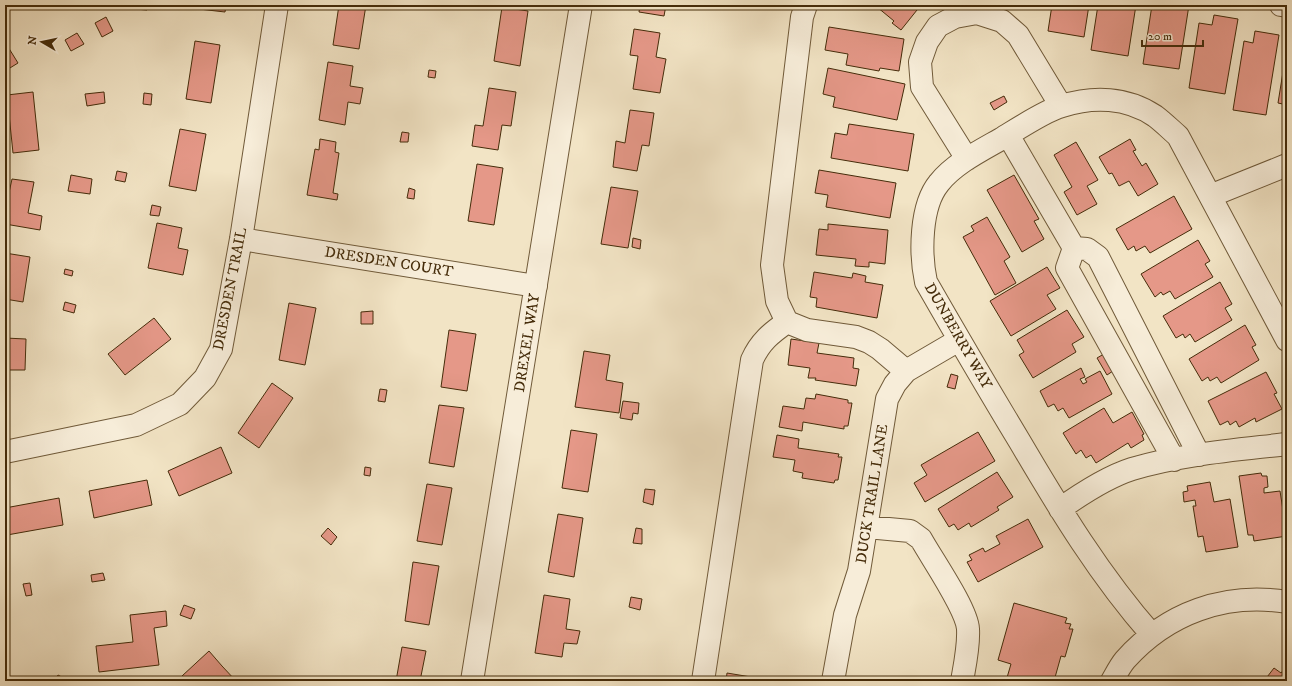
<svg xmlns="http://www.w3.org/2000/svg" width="1292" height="686" viewBox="0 0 1292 686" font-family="'IM FELL DW Pica',serif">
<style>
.building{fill:#e59888;stroke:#452c0a}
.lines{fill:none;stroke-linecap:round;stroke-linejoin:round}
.minor-casing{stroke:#705a39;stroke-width:24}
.minor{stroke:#f7edd9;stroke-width:22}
.labels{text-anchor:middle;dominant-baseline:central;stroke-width:3.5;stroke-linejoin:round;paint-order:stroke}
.street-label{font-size:15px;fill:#452c0a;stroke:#f7edd9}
</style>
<rect width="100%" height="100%" fill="#f2e4c5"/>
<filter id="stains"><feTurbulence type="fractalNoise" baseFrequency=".005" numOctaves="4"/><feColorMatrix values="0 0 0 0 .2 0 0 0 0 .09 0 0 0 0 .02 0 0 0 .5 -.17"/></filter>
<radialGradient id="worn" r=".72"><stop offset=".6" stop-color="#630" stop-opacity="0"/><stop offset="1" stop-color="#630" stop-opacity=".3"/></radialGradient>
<path class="building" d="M136,5H148L147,10L135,9Z
M199,5H226L225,12L199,9Z
M339,5H366L359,49L333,45Z
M640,5H666L664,16L639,12Z
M879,5H921L901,30L892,23L894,21L877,7Z
M1052,5H1089L1084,37L1048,31Z
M1098,5H1136L1128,56L1091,50Z
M1152,5H1189L1179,69L1143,64Z
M502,7L528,11L520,66L494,61Z
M1214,15L1238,19L1225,94L1189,88L1199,23L1212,25Z
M106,17L113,31L102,37L95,23Z
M829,27L904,39L899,71L880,68L879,71L846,65L848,54L825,50Z
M634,29L660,33L656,57L666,59L660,93L633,89L638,56L630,55Z
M1255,31L1279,35L1266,115L1233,110L1244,41L1253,43Z
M77,33L84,44L71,51L65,40Z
M195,41L220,45L211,103L186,99Z
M5,42L18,63L5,71Z
M1287,47V105L1278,103Z
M328,62L353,66L350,86L363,88L360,104L348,102L345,125L319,120Z
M828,68L905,84L897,120L833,107L835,97L823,94Z
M429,70L436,71L435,78L428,77Z
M489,88L516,92L511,126L502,125L498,150L472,146L475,125L483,126Z
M33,92L39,150L13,153L7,95Z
M104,92L105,103L87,106L85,94Z
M144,93L152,94L151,105L143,104Z
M1004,96L1007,102L994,110L990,103Z
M630,110L654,113L649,146L642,145L637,171L613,167L616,141L625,143Z
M849,124L914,134L908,171L831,158L835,133L847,135Z
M180,129L206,134L196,191L169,186Z
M402,132L409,133L408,142H400Z
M320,139L336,142L335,152L339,153L333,193L338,194L337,200L307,195L315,149L319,150Z
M1130,139L1136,150L1133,151L1142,166L1146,163L1158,184L1138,196L1129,181L1119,186L1112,173L1109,174L1099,157Z
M1076,142L1098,180L1087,186L1097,204L1077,215L1064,192L1072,187L1054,155Z
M477,164L503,168L494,225L468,221Z
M819,170L896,183L890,218L826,207L828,195L815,193Z
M117,171L127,173L125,182L115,180Z
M71,175L92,179L90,194L68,191Z
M1014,175L1039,219L1034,221L1044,239L1022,252L987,190Z
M12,179L34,182L28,213L42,216L40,230L5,224V211Z
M611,187L638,191L628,248L601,244Z
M409,188L415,190L414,199L407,198Z
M1174,196L1192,229L1150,253L1145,246L1136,251L1134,246L1128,250L1116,229Z
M152,205L161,207L159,216L150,215Z
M987,217L1010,257L1004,261L1016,283L995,295L963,237L974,231L971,226Z
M157,223L182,228L178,248L188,250L183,275L148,268Z
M828,224L888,230L885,264L869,262V267L855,266L856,259L816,255L819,229L828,230Z
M633,238L641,240L640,249L632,247Z
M1198,240L1210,261L1205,264L1213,277L1175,299L1170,291L1163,295L1161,292L1155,297L1141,274Z
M5,253L30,257L23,302L5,299Z
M1047,267L1060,288L1047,295L1056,309L1011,336L990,301Z
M65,269L73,271L72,276L64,274Z
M814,272L852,278L853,273L866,276L865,282L883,285L877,318L816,307L817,298L810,297Z
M1220,282L1232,304L1225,308L1232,320L1195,342L1190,334L1185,338L1183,334L1176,338L1163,316Z
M65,302L76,305L74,313L63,310Z
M289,303L316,308L305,365L279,360Z
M1067,310L1084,337L1072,344L1076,352L1033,378L1019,355L1024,352L1017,340Z
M373,311V324H361V312Z
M154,318L171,339L125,375L108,354Z
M1245,325L1256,345L1252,347L1259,360L1221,383L1217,377L1210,381L1208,377L1202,381L1189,359Z
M449,330L476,334L467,391L441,387Z
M5,338L26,339L25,370H9L8,396H5Z
M791,339L819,343L817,353L854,358L853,368L859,369L856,386L815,380L816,378H808L810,368L788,365Z
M584,351L610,355L606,380L623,383L619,413L575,407Z
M1109,351L1119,367L1107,375L1097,358Z
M1081,368L1085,377L1080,379L1083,384L1087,382L1085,379L1100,371L1112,394L1069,418L1063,408L1058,411L1054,404L1048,407L1040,391Z
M1266,372L1277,393L1274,394L1282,409L1256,422L1255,418L1239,427L1236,421L1230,425L1228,421L1220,425L1208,401Z
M951,374L958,376L955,389L947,387Z
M272,383L293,398L259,448L238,433Z
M380,389L387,390L385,402L378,401Z
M816,394L848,400V403H852L848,426H844V429L803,422L802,431L779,427L783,406L804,409L806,398L815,399Z
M623,401L639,403L638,414L633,413L632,420L620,418Z
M439,405L464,408L454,467L429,463Z
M1104,408L1113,423L1132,412L1144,434L1142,435L1144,440L1131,448L1128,443L1096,463L1091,455L1086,458L1081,450L1076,454L1063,433Z
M571,430L597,434L588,492L562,488Z
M978,432L995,461L925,502L914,483L927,475L921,465Z
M777,435L799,439L798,448L839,454L838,457H842L838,480H835L834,483L802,478L803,473L793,471L795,460L773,457Z
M221,447L232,473L179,496L168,471Z
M365,467L371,468L370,476L364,475Z
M997,472L1013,497L997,507L999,510L971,527L969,523L958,530L954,524L949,527L938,509Z
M1261,473L1262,476H1267L1268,487L1264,488V493L1280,491L1287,536L1254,541L1253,535H1248L1239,476Z
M147,480L152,505L94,518L89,491Z
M1210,482L1214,502L1230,499L1238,547L1206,552L1203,536L1198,537L1193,506H1196L1195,500L1184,502L1183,492L1188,491L1187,486Z
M427,484L452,488L442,545L417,541Z
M645,489L655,490L653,505L643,502Z
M59,498L63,525L7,535L5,508Z
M558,514L583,518L574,577L548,572Z
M1028,519L1043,547L978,582L967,562L972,560L969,555L983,548L985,552L1000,544L996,536Z
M328,528L337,537L331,545L321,536Z
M636,528L642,529V544L633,543Z
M413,562L439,566L429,625L405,621Z
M103,573L105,580L92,582L91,575Z
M30,583L32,595L26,596L23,584Z
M544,595L570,599L566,629L580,631L577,644L564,643L562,657L535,653Z
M631,597L642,599L640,610L629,607Z
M1014,603L1067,618L1065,623L1071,624L1069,629H1073L1065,657L1061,656L1054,681H1006L1011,664L998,660Z
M184,605L195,609L191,619L180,615Z
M166,611L167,626L154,628L159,665L99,672L96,646L133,642L130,615Z
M402,647L426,651L420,681H396Z
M209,651L222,666L236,681H187L182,676Z
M1274,668L1281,673L1285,668L1287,670V681H1264Z
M727,673L751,677L750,681H726Z
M58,675L69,681H54Z"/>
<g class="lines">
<g class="minor-casing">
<path id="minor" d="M806,5L802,17L772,265L777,301L787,322L807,330L856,337L869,342L880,349L906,371
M1281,5L1287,6
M1008,135L1074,248
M967,159L922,87L920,62L927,42L938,26L955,17L977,13L1002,21L1018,35L1061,106
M1210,196L1287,165
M241,239L536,286
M1074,248L1087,249L1098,257L1199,455
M1074,248L1067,268L1174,460
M5,452L136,425L180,404L205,378L221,349L241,239L277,5
M1060,509C1081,494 1107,477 1132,469C1182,454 1236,450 1287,444
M867,527L910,531L921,539C932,559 967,609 968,629C969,646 965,664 962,681
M1152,635C1100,576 1060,510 1020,442C988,389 957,336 926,282C920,254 920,206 939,183C954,164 980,151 1001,139C1016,130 1046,110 1062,106C1093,96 1127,97 1155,116C1163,122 1170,129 1178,136L1287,340
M472,681L581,5
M703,681L752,360C760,342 771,333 787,322
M833,681L845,615L859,571L887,399L895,384L906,371L959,340
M1112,681C1116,674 1120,666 1125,660C1167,613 1225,592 1287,602"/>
</g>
<use href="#minor" class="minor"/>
</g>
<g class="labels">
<g class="street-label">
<text transform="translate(389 262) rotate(9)">DRESDEN COURT</text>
<text transform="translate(230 289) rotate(-79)">DRESDEN TRAIL</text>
<text transform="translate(958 336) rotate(60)">DUNBERRY WAY</text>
<text transform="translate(527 343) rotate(-81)">DREXEL WAY</text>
<text transform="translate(872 494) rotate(-81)">DUCK TRAIL LANE</text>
</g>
</g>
<rect width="1292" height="686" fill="none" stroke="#f2e4c5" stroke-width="20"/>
<rect x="6" y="6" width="1280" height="674" fill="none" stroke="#452c0a" stroke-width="2"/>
<rect x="10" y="10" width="1272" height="666" fill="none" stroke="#452c0a"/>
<g transform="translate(42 42) rotate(279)" stroke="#f7edd9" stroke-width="3" paint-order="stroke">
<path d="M0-3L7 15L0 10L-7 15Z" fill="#452c0a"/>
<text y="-6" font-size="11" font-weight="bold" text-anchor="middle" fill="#452c0a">N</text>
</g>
<path d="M1142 40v6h61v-6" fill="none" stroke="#452c0a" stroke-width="2"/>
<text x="1148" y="40" font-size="12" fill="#452c0a" stroke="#f7edd9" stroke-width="3" paint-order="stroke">20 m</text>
<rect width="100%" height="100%" filter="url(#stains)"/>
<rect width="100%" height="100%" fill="url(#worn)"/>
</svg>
